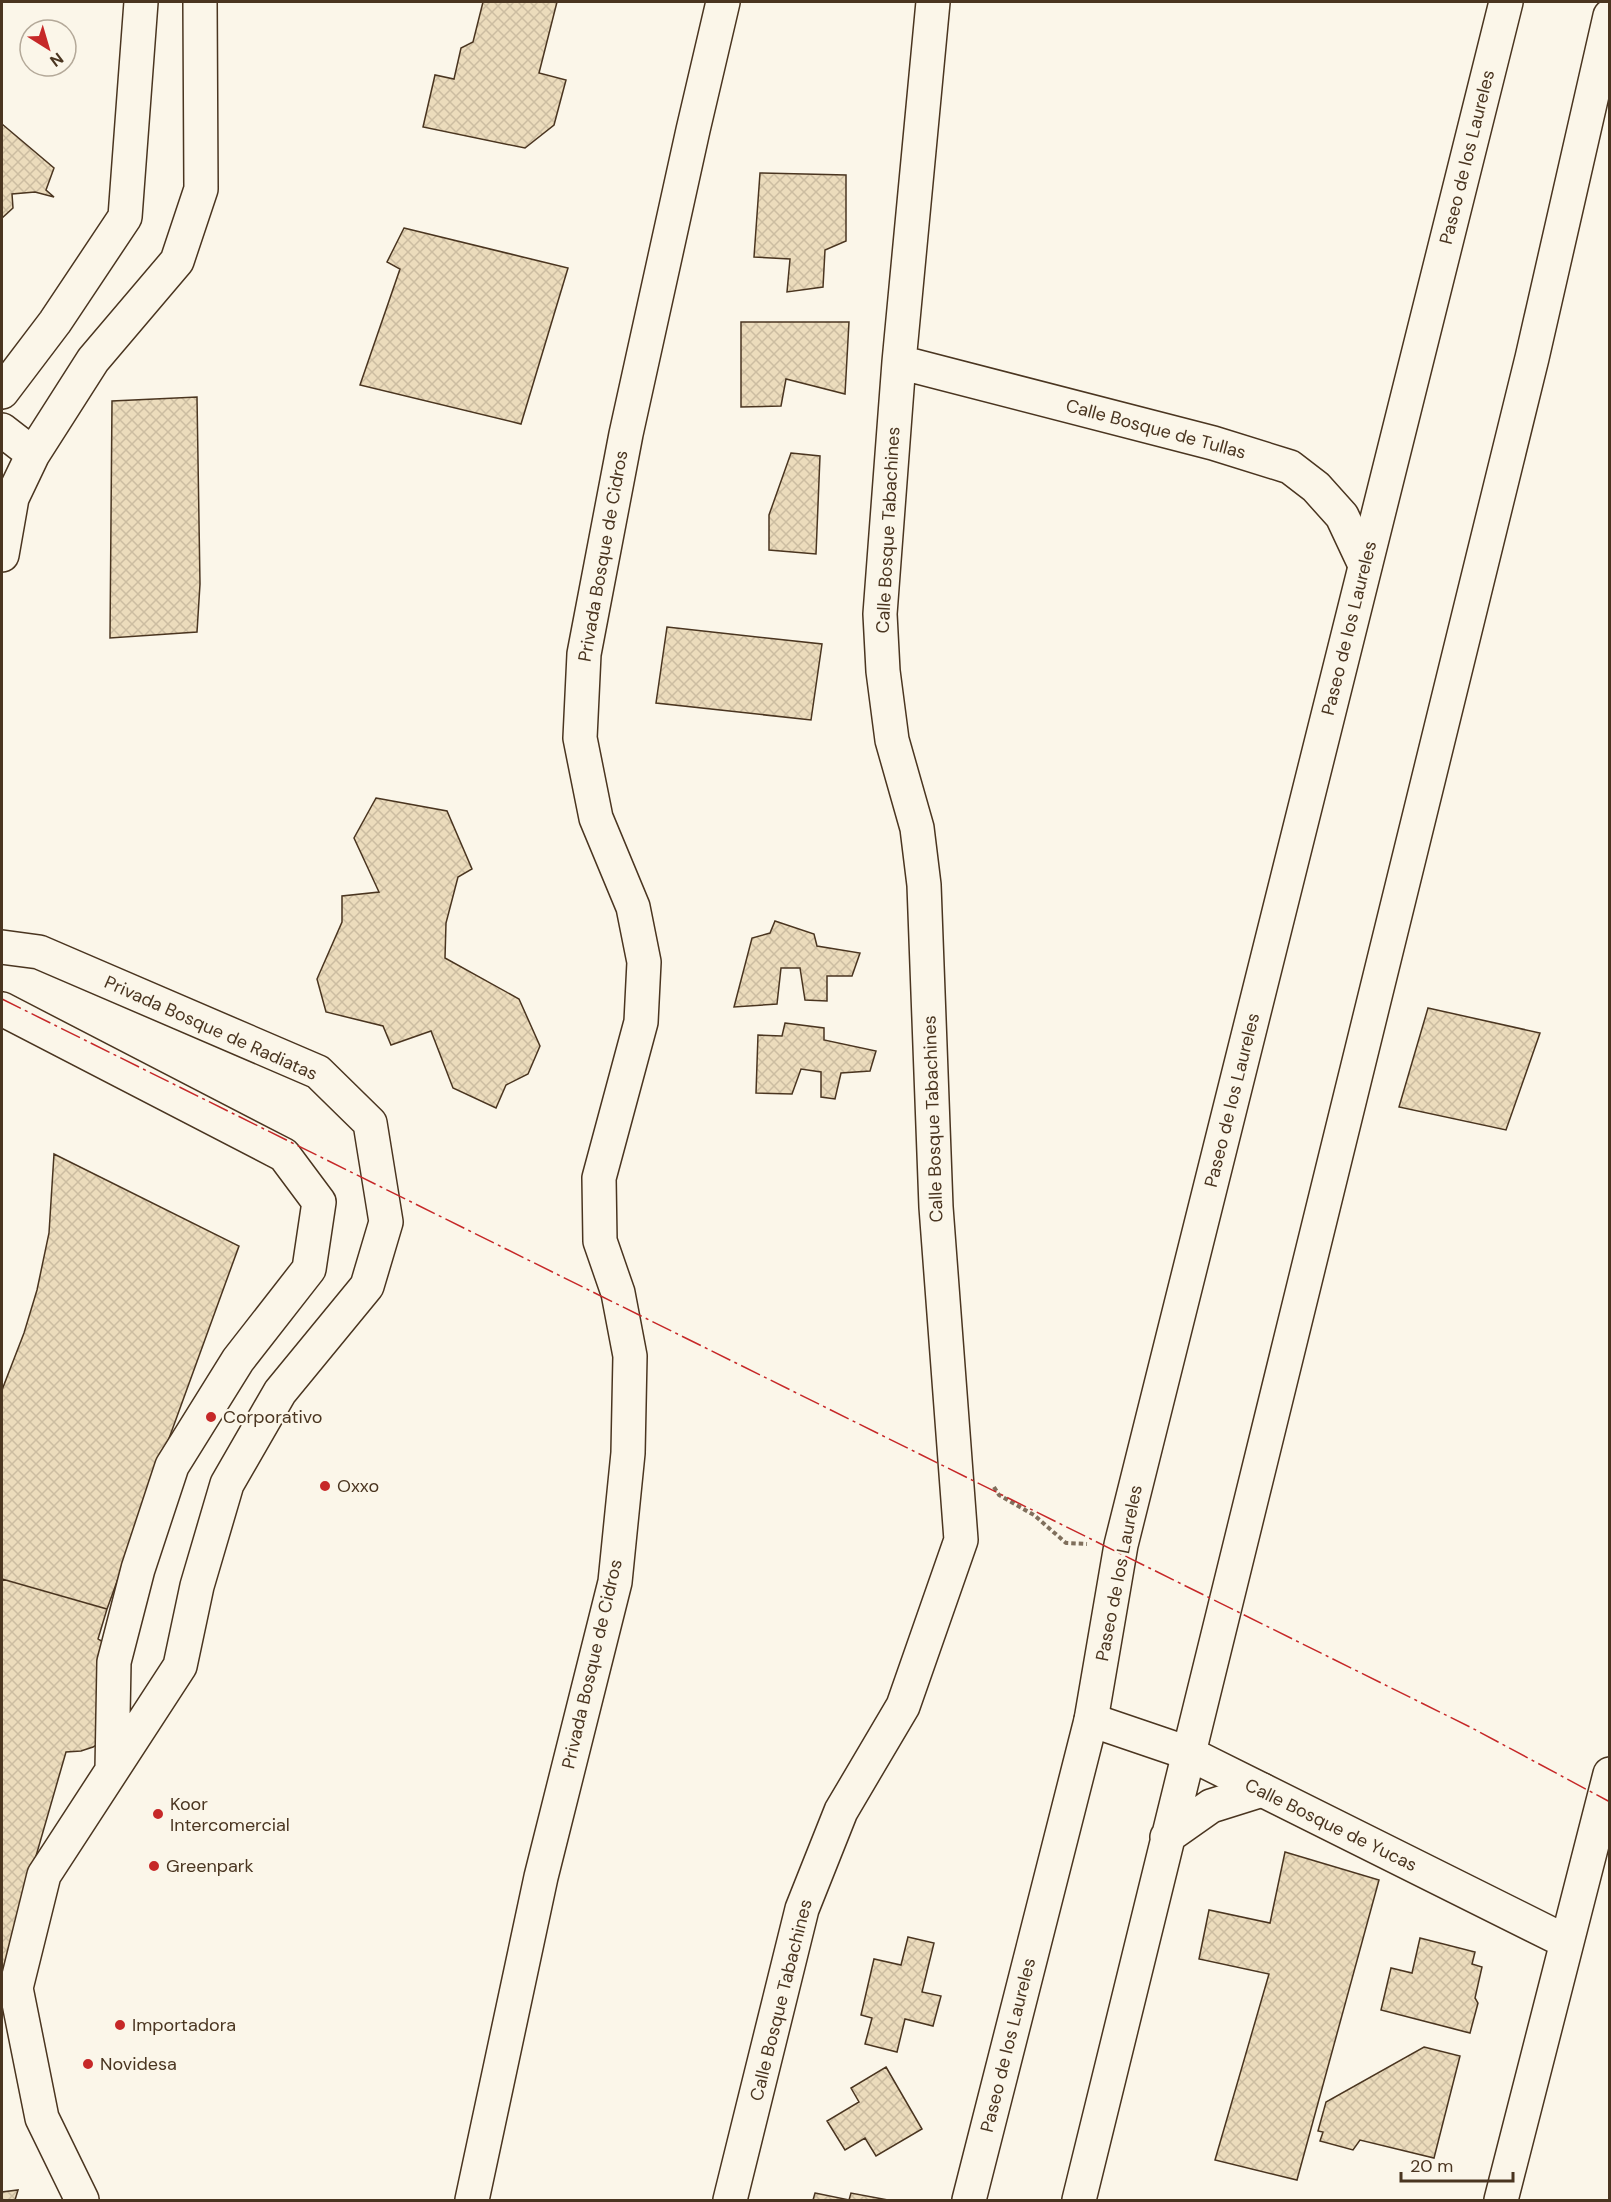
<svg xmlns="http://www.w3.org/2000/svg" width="1611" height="2202" viewBox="0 0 1611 2202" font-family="'DM Sans',sans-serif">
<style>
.building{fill:url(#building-cross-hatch);stroke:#4a3520;stroke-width:1.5}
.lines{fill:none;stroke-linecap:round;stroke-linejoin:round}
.minor-casing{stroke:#4a3520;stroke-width:36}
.major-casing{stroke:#4a3520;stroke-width:36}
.path{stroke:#7f6f5c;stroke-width:4;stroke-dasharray:4.5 3;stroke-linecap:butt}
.minor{stroke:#fbf6e9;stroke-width:33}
.major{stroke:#fbf6e9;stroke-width:33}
.power{stroke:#c62828;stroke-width:1.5;stroke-dasharray:21 4.5 3 4.5;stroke-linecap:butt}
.poi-dot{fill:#c62828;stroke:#fbf6e9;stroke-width:2}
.labels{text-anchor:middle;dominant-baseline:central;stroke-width:4.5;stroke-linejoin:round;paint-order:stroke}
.street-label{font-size:18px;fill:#4a3520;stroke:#fbf6e9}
.poi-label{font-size:18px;fill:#4a3520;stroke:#fbf6e9;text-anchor:start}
</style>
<defs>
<pattern id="building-cross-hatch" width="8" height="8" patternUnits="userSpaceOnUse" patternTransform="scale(1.5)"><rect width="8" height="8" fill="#ecdcbc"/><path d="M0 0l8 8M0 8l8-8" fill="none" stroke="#ccbda1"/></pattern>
</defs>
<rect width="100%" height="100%" fill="#fbf6e9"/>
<path class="building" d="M483,2H557L539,73L566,80L554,125L525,148L423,127L435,75L454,79L461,48L473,42Z
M2,124L54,168L46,190L54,197L35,192L12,194L13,208L2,218Z
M760,173L846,175V241L825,250L823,287L787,292L790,259L754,257Z
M404,228L568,268L521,424L360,385L400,269L387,262Z
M741,322H849L845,394L786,379L781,406L741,407Z
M197,397L200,584L197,632L110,638L112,401Z
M791,453L820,456L816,554L769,550V515Z
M667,627L822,644L811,720L656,703Z
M376,798L447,811L472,869L458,877L446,923L445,958L519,999L540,1046L528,1074L506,1085L496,1108L453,1088L431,1031L391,1045L383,1026L326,1012L317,979L342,922V896L379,892L354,838Z
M775,921L814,934L817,946L860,953L852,976H827V1001L805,1000L800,968H781L777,1004L734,1007L752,938L770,933Z
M1428,1008L1540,1033L1506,1130L1399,1107Z
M785,1023L824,1028V1040L876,1051L870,1071L841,1073L835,1099L821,1097V1072L801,1069L792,1094L756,1093L758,1035L782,1036Z
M54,1154L239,1246L107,1609L2,1579V1390L24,1333L37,1290L49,1233Z
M2,1579L107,1609L98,1639L108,1645L105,1739L93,1747L81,1751L66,1752L2,1974Z
M1285,1852L1379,1880L1297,2180L1215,2160L1269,1974L1199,1959L1209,1910L1270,1923Z
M908,1937L934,1943L922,1992L941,1996L933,2026L905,2019L897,2052L865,2044L872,2018L861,2015L874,1959L901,1965Z
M1420,1938L1475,1952L1472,1964L1482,1967L1475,1998L1478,2003L1470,2033L1381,2010L1391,1968L1412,1973Z
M1424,2047L1460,2056L1434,2158L1360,2140L1353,2150L1320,2141L1323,2132L1318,2131L1326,2102Z
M886,2067L922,2129L876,2156L865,2138L845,2150L827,2121L859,2102L851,2088Z
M18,2190L15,2200H2V2192Z
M815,2193L849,2200L851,2193L888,2200H813Z"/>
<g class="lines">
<g class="minor-casing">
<path id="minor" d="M899,362L1213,443L1290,467L1316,487L1342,516L1365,565
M2,392L55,322L125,217L141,2
M2,430L33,454
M2,555L12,498L33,454L93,360L177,261L201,189L200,2
M2,947L39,952L318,1072L370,1123L386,1222L367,1286L280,1392L227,1484L197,1586L180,1666L44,1875L16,1988L42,2118L82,2200
M2,1009L284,1155L319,1202L309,1269L238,1360L172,1466L138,1569L114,1662L112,1770
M1091,1720L1188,1753L1567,1942
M472,2200L541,1877L615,1582L628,1453L630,1356L618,1293L600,1241L599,1178L641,1022L644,962L633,907L596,818L580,738L584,654L626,434L693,130L723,2
M730,2200L802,1909L841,1811L903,1706L961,1540L936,1207L924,885L917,828L892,740L883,671L880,614L899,362L933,2
M1501,2200L1610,1774"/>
</g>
<g class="major-casing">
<path id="major" d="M1167,1837L1211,1806L1262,1790
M969,2200L1091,1720L1121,1545L1506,2
M1079,2200L1532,358L1610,16"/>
</g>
<path class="path" d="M994,1487L999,1495L1034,1515L1066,1543L1087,1544"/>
<use href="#minor" class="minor"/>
<use href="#major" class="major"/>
<path class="power" d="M2,999L1472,1728L1610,1802"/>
</g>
<g class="poi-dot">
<circle cx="211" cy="1417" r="6"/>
<circle cx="325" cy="1486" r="6"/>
<circle cx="158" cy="1814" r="6"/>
<circle cx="154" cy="1866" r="6"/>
<circle cx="120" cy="2025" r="6"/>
<circle cx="88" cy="2064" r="6"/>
</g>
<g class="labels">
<g class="street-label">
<text transform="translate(1467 157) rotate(-76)">Paseo de los Laureles</text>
<text transform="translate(1156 429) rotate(15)">Calle Bosque de Tullas</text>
<text transform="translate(888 530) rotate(-87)">Calle Bosque Tabachines</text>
<text transform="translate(603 556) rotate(-80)">Privada Bosque de Cidros</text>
<text transform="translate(1349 628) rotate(-76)">Paseo de los Laureles</text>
<text transform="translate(211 1028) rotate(24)">Privada Bosque de Radiatas</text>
<text transform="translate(1232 1100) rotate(-76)">Paseo de los Laureles</text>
<text transform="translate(933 1119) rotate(-92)">Calle Bosque Tabachines</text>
<text transform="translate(1119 1573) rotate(-79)">Paseo de los Laureles</text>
<text transform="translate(592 1664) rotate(-77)">Privada Bosque de Cidros</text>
<text transform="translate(1331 1825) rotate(26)">Calle Bosque de Yucas</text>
<text transform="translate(781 2000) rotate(-76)">Calle Bosque Tabachines</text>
<text transform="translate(1008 2045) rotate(-76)">Paseo de los Laureles</text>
</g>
<g class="poi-label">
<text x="223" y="1417">Corporativo</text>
<text x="337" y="1486">Oxxo</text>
<text x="170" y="1804">Koor<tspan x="170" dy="21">Intercomercial</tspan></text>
<text x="166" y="1866">Greenpark</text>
<text x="132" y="2025">Importadora</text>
<text x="100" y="2064">Novidesa</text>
</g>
</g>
<rect width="1611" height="2202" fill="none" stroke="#4a3520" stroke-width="6"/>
<g transform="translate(48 48) rotate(143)"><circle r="28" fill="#fbf6e9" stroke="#b4a999" stroke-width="1.5"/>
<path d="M0-4.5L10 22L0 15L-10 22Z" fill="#c62828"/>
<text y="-9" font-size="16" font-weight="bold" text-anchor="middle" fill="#4a3520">N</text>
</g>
<path d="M1401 2172v9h112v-9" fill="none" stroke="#4a3520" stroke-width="3"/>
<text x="1410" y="2172" font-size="18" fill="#4a3520" stroke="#fbf6e9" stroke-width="4.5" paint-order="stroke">20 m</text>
</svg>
